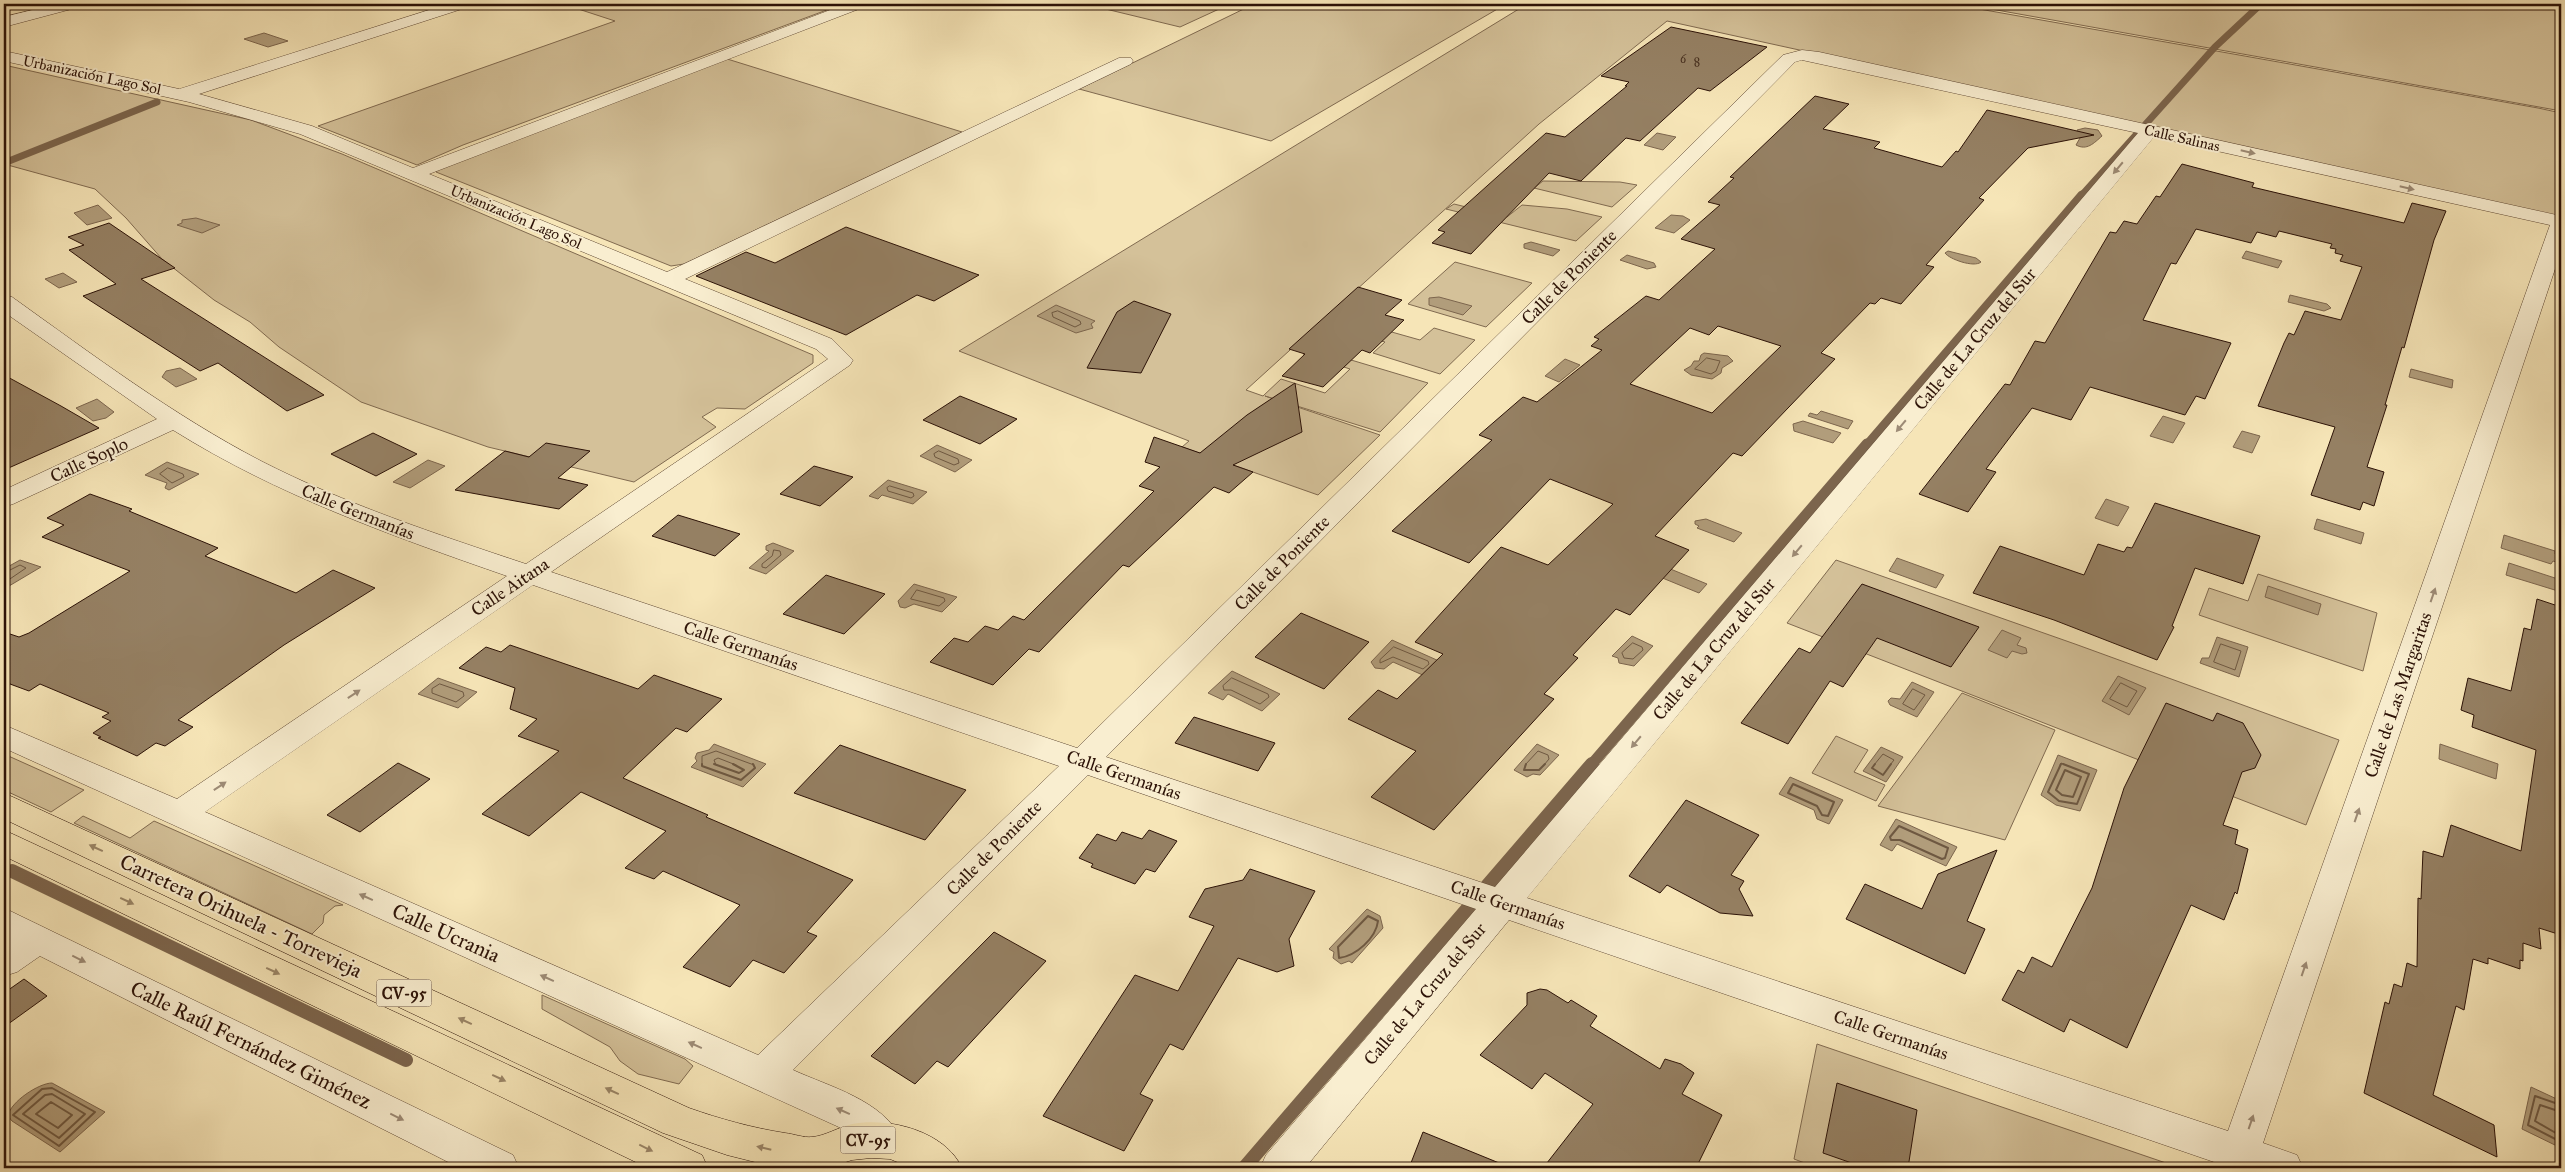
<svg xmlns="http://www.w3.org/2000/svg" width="2565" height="1172" viewBox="0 0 2565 1172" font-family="'IM FELL Great Primer',serif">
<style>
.green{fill:#d4c199;stroke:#806a50}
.water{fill:#b19d7b;stroke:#7c654d}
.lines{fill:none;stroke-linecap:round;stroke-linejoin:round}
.shore-far1{stroke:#6e5841;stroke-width:1}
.shore{stroke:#6e5841;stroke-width:2}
.stream-far3{stroke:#7c654d;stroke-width:7}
.stream-far2{stroke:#7c654d;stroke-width:9}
.stream-far1{stroke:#7c654d;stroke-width:11}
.stream{stroke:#7c654d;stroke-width:14}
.building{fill:#958063;stroke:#2c1207;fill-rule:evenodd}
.minor-casing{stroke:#5e4733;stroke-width:1}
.primary-casing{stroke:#2c1207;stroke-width:1}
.minor{fill:#f9eed0;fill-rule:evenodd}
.primary{fill:#f6e5b7;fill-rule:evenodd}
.oneway{fill:#9d8b76}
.oneway2{fill:#9b8668}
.labels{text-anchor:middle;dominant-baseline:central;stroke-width:4;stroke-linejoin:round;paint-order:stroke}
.far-number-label{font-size:12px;fill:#462e1e}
.far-street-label{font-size:15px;fill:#2c1207;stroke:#f9eed0}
.shield{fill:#f9eed0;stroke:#6a5443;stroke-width:1}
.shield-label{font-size:16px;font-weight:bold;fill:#2c1207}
.street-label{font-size:18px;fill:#2c1207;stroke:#f9eed0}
.near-street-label{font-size:21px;fill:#2c1207;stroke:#f9eed0}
</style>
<rect width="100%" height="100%" fill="#f6e5b7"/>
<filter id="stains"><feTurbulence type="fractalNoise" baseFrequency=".004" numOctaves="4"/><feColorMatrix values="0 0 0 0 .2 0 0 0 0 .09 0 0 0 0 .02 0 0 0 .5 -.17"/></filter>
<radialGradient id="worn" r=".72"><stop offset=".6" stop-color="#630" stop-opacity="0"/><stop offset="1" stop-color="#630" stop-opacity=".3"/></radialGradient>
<path class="green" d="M563,4H843L463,145L417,165L318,126L615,21Z
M1085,4H1230L1180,27Z
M1254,4H1506L1271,141L1079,89Z
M1527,4H1951L2538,108L2561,113V217L1667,21L1539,124L1246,390L1263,396L1281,379L1325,393L1350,369L1303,354L1311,348L1428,383L1380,432L1265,396L1380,435L1318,495L1182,447L1189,441L959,351Z
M1963,4H2561V111L2539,107Z
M724,58L962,132L684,264L671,266L436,172L441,167Z
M4,65L251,120L342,154L813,355V363L745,409L717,408L702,417L716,427L634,482L488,447L361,402L279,347L250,322L214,300L162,259L126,218L95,189L4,164Z
M1543,181L1620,182L1637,185L1612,207L1534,188Z
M1454,204L1507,217L1522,205L1567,209L1602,217L1576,241L1446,209Z
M1455,262L1532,283L1486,327L1408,304Z
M1434,328L1475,340L1440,374L1373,353L1385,342L1370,338L1381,329L1420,340Z
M1836,560L2075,644L2339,740L2306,825L1787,623Z
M2258,574L2377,613L2363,671L2199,615L2209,588L2248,601Z
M1962,693L2055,730L2005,840L1878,806Z
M1836,736L1868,750L1854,772L1885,785L1876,801L1812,773Z
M4,754L84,790L51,812L4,790Z
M83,816L130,838L154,821L343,905L335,906L324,915L323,923L312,934L74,823Z
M542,995L685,1059L693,1066L679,1084L638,1074L620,1061L610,1047L542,1009Z
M1817,1044L2166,1163L2170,1168H1818L1794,1159Z"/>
<path class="water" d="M264,33L288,41L268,47L244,39Z
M2085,128L2098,130L2102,136C2094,143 2087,151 2076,145L2080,138L2077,130Z
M1657,133L1676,137L1663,150L1644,145Z
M98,205L112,218L87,225L74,213Z
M1671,215L1683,216L1690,220L1674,233L1655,228Z
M196,218L220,225L202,233L177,225L182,223V220Z
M1531,242L1560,250L1553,256L1524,248V244Z
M1948,251L1976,258L1981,262C1974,268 1949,259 1945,253Z
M2246,251L2282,261L2278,268L2242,258Z
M1627,255L1654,263L1656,267L1647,269L1620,260Z
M63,273L77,282L59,288L45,279Z
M2290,295L2327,304L2331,308L2324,311L2288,302Z
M1439,297L1472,306L1463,315L1429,305V298Z
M1056,305L1095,321L1091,324L1093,328L1076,333L1037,316Z
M1704,353L1728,356L1733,361L1722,368L1721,373L1712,379L1691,375L1684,370L1691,366L1694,361H1699L1701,355Z
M1565,359L1580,365L1559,382L1545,376Z
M180,368L197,379L176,387L162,377L166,371Z
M2411,369L2453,380L2452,388L2409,377Z
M97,399L114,412L106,418L93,421L76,408Z
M1821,411L1853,421L1848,429L1808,416L1810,413L1817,415Z
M2163,416L2185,423L2173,443L2150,436Z
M1803,421L1841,433L1833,443L1794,431L1793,424Z
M2242,431L2260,436L2252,453L2233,447Z
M937,445L972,460L955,472L920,456Z
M428,460L445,466L410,488L393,482Z
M167,462L199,474L169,490L165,488L167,483L145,475Z
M888,480L927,492L913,504L882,495L878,499L869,496Z
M2106,499L2129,507L2118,526L2095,518Z
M1706,519L1742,533L1734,542L1697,528L1699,526L1695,524V521Z
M2317,519L2364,533L2361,544L2314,529Z
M2504,535L2555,551V554L2561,556V564L2553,561L2551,564L2501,548Z
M773,543L794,551L766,574L749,568L769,551L766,550V546Z
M1897,558L1944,575L1936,588L1889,571Z
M20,560L41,567L4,589V569Z
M2509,563L2561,580V590L2558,591L2506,575Z
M1668,568L1707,584L1699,593L1660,577Z
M914,584L957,597L942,612L914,604L905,608L900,607L898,601Z
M2268,586L2321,604L2318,615L2265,597Z
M2002,630L2021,638L2017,645L2026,648L2027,653L2022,654L2012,651L2007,658L1988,650Z
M1632,636L1653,646L1634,666L1619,663L1618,658L1612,656Z
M2217,637L2248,647L2239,677L2200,663L2202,658H2209Z
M1392,640L1439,661L1425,676L1393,662L1384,669L1375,668L1371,662Z
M1232,671L1280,694L1262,711L1228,694L1223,700L1208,693Z
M2118,676L2146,688L2129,715L2102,701Z
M438,678L477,692L458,708L418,694Z
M1912,682L1934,692L1917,717L1890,705L1888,701L1891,698L1900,699Z
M714,744L766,764L743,787L691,767L697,761L695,758L697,753L709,750Z
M1537,744L1559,755L1540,775L1533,774L1527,777L1514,770Z
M2440,744L2498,764L2496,779L2439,759Z
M1881,747L1903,757L1886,782L1863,771Z
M2058,755L2097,770L2080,811L2056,805L2041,795Z
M1790,777L1843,800L1829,824L1817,819L1814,810L1779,794Z
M1896,819L1957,847L1946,866L1897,844L1892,851L1880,845Z
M1367,909L1380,916L1383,928L1352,963L1349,961L1341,964L1333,958L1334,952L1329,949Z
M52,1083L105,1112L60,1152L12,1121L8,1116C10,1102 39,1083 52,1083Z
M2531,1087L2561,1101L2559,1147L2522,1129Z"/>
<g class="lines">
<path class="shore-far1" d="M1058,311L1080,321L1081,324L1075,327L1053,317L1052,313Z
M1707,358L1720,361L1716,371L1711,374L1695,369Z
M939,451L958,459L959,463L954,465L935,457L934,454Z
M168,468L183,474L184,477L172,483L160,474Z
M890,486L913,493L914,496L911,498L888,491L887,488Z
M774,550L780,551L781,555L766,568L762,567V564L772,556Z
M4,573L20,565L26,568L4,583
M917,590L944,598L945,601L939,606L911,599Z
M1633,643L1642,647L1643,650L1633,659L1624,658L1622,653Z
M2221,644L2241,651L2235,670L2214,662Z
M1394,647L1428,661L1429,664L1423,669L1393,657L1380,663V660Z
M1232,678L1268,694L1269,697L1260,704L1231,690H1224L1223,686Z
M2121,683L2137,691L2127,707L2110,699Z
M440,684L463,692L464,696L456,702L432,693V689Z
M1913,689L1925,695L1914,710L1903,704Z
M702,765V756L716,751L754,765
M716,765L714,760L718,758L736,765
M1525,765L1538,751L1548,755L1549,759L1544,765
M1874,765L1883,754L1894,760L1890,765
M2060,765L2061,763L2066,765"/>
<path class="shore" d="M702,764V766L741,780L755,768L753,764
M714,764L739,773L744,770L733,764
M1526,764L1524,770H1539L1545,764
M1875,764L1872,768L1883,775L1891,764
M2061,764L2048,792L2059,801L2077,804L2089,774L2063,764
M2065,770L2081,777L2073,797L2062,795L2056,790Z
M1793,784L1834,802L1828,816L1822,815L1817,806L1788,793Z
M1899,826L1948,848L1945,858L1942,859L1900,840H1891L1890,837Z
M1368,916L1378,921C1376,938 1356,956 1339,958L1338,947Z
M52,1088L95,1112L59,1146L13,1115L42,1089Z
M52,1094L85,1114L59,1138L23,1114L45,1095Z
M51,1102L72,1115L58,1128L36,1114Z
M2561,1105L2535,1096L2528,1125L2561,1142
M2561,1112L2540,1105L2535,1121L2561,1136"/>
<path class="stream-far3" d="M4,163L157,102
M2081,196L2215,47L2261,4"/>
<path class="stream-far2" d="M1866,446L2082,195"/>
<path class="stream-far1" d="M1591,765L1867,444"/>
<path class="stream" d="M12,871L406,1060
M1244,1168L1592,764"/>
</g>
<path class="building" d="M1671,27L1767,47L1710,91L1698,88L1640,141L1626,138L1581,181L1549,173L1471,254L1432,243L1445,232L1438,230L1546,133L1565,137L1627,86H1625L1629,82L1601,76Z
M1815,96L1849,104L1823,129L1880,142L1874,148L1942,167L1956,151L1958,152L1987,110L2094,135L2028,148L1979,198L1984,200L1926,265L1934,267L1901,304L1881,298L1875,304L1870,303L1821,353L1835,359L1742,456L1733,453L1655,536L1689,550L1630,615L1616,609L1573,655L1578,658L1544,694L1554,699L1434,830L1371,797L1416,751L1348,719L1378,690L1397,699L1443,654L1415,642L1501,547L1548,565L1613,504L1550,479L1469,563L1392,531L1492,440L1479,435L1523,397L1537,402L1602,350L1591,346L1599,339L1594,337L1646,296L1659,300L1715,249L1681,239L1720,205L1708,202L1734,178L1730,177ZM1718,326L1781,346L1712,413L1630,384L1690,328L1709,335Z
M2182,164L2254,183L2252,187L2404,223L2412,203L2446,211L2434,240L2404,348L2402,347L2385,405H2387L2367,467L2384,472L2374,506L2363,502L2360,510L2311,495L2335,427L2258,406L2284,343L2289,333L2294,335L2305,311L2341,320L2362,267L2340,261L2343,255L2335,253L2336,249L2330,248L2332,244L2279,231L2276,237L2257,232L2251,243L2196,229L2176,264L2171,263L2143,320L2231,343L2205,399L2196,396L2185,415L2090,387L2071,420L2032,408L1986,469L1996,472L1968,512L1919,494L2005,384L2010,385L2035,341L2045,343L2110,232L2116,233L2124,221L2137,224L2156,196L2160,197Z
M109,223L175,268L141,279L324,395L287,411L218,363L200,371L83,296L116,284L69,250L84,245L68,237Z
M846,227L979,275L934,301L917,295L846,335L696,276L746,252L775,263Z
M1358,287L1402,300L1385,315L1404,320L1370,353L1362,350L1323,387L1282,376L1305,354L1289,349Z
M1134,301L1171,314L1141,373L1087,368L1117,312Z
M4,375L61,406L99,428L4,470Z
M1295,383L1302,432L1233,465L1253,472L1229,493L1214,487L1129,567L1123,565L1039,652L1029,649L993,685L930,662L954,638L968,642L985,626L998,630L1013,616L1024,620L1154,491L1139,486L1160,467L1145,462L1154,437L1200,453L1247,415Z
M960,396L1017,419L980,444L923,420Z
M373,433L417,454L376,476L331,454Z
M546,443L590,451L558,478L588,485L559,509L455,490L505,451L529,457Z
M814,466L853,477L820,506L780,494Z
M90,494L132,509L129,511L218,548L205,556L296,593L333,570L375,588L284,645L178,720L193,727L165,746L156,743L137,756L98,738L101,737L93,733L111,721L102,717L109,713L40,684L29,691L10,684L4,674V632L19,637L29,633L130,571L42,537L64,525L47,518Z
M2155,503L2260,536L2243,584L2195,568L2172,626L2174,627L2157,660L2054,620L1973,593L2000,546L2084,575L2098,544L2124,552L2127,547L2132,548Z
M678,515L740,534L715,556L652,536Z
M826,575L838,579L885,594L844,634L783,614Z
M1862,584L1979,627L1951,667L1877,638L1843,687L1830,681L1788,744L1741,723L1799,648L1810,653Z
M2537,599L2561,607V935L2539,928L2541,949L2523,943V961L2520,960V969L2488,958V964L2473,959L2464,1010L2456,1006L2433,1095L2494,1125L2497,1157L2364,1093L2385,1002L2389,1004L2394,984L2402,987L2407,963L2417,967L2418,898L2421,899L2423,851L2443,857L2451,825L2521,851L2536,750L2472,727L2474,715L2461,710L2468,678L2511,691L2524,628L2531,630Z
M1301,613L1369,642L1324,689L1255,657Z
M510,645L638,689L654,675L722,699L687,732L676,728L623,778L708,815L706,817L853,880L807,932L817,936L784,973L753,960L730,987L683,967L740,905L663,871L654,879L625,868L666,831L581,792L529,836L482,814L559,751L518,736L537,719L510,709L515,688L459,668L486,647L501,652Z
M2166,703L2213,721L2217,713L2243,723L2261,755L2255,768L2242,772L2223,825L2238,830L2235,844L2248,849L2237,894L2235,892L2224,920L2191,905L2127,1048L2070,1019L2064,1032L2002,1000L2018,970L2024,973L2032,957L2052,967L2092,888L2124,788Z
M1194,717L1275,743L1258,771L1175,743Z
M840,745L966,790L925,840L794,793Z
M398,763L430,779L360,832L327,815Z
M1686,800L1759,835L1731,875L1744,881L1739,889L1753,916L1720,913L1667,885L1660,893L1629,876Z
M1149,830L1177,841L1155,872L1146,869L1135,884L1091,867L1093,864L1079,858L1097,834L1116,841L1122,832L1142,839Z
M1997,850L1967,921L1985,929L1965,974L1846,919L1865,884L1922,909L1938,874Z
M1250,869L1315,891L1289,939L1294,966L1277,972L1238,958L1183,1050L1170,1044L1140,1094L1153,1100L1124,1151L1043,1116L1135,975L1178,991L1214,926L1189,917L1205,889L1243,880Z
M994,932L1046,961L948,1067L937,1061L915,1084L871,1056Z
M24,979L47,996L4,1027V993Z
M1540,989L1547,990L1568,1003L1571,1000L1597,1016L1590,1026L1660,1069L1665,1059L1681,1064L1694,1073L1682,1094L1722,1115L1696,1168H1543L1593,1104L1545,1073L1532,1089L1480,1055L1527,1005V993Z
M1837,1083L1917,1110L1908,1168H1866L1823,1153Z
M1423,1132L1509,1167V1168H1409Z"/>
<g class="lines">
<g class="minor-casing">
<path id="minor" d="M57,4H82L79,7L4,27V17Z
M448,4H471L468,7L199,94L312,126L413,168L846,4H866L864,7L429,174L667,272L1119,58H1131L1133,61L1131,64L685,279L832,339L853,360L850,365L551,572L1077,748L1783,55L1802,50L1819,52L2561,216V251L2263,1143L2297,1155L2303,1168H2215L2217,1163L1509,920L1305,1168H1260L1266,1155L1476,909L1088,775L793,1070C830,1087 883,1100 902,1140L896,1153L882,1158L868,1153L841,1128L4,748V725L177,799L507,576C392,536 277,495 173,430L13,504L4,507V490L157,419L4,312V296L12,297C93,355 173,415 261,461C345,504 436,534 526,564L828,359L816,349L300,134L189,102L4,61V51L179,89ZM1802,60L2138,133L1495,887L1106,757L1795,62ZM2154,137L2550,225L2228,1131L1527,898ZM533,585L1059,766L758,1055L205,812Z
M4,908L513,1155L519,1168H460L40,956L17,972L4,976V944L9,940L4,938Z"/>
</g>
<g class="primary-casing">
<path id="primary" d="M4,793L689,1108C720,1119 753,1128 785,1133C794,1134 804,1138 812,1137C825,1136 839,1127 852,1124C889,1117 945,1131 962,1168H912L890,1159L871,1158L852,1160L827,1168H779L727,1155L663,1133L4,819Z
M4,830L702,1155L708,1168H648L4,856Z"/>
</g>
<use href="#minor" class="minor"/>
<use href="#primary" class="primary"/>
</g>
<defs><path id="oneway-solid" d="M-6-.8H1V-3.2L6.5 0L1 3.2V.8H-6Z" transform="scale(1.25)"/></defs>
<g class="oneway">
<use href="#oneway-solid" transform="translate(2248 152) rotate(13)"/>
<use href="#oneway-solid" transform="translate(2118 168) rotate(130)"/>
<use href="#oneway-solid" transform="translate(2407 188) rotate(13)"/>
<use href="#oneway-solid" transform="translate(1901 426) rotate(130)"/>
<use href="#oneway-solid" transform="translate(1797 551) rotate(130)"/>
<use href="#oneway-solid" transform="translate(2433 595) rotate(-71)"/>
<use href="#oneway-solid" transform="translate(354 694) rotate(-34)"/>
<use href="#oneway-solid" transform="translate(1636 742) rotate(130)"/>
<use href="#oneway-solid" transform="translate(220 786) rotate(-34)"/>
<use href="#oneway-solid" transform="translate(2357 815) rotate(-71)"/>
<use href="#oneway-solid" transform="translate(366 897) rotate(-156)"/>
<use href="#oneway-solid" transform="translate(79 959) rotate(26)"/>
<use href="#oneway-solid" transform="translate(2304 969) rotate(-71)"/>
<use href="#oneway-solid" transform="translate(547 978) rotate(-156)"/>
<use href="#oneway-solid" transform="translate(695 1045) rotate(-156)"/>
<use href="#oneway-solid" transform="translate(843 1111) rotate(-156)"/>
<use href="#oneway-solid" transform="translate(397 1117) rotate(26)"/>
<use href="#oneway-solid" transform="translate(2251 1122) rotate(-71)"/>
</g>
<g class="oneway2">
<use href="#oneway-solid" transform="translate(96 848) rotate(-155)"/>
<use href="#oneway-solid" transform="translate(127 901) rotate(25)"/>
<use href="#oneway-solid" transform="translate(273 971) rotate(25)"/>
<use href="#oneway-solid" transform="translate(465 1021) rotate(-155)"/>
<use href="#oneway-solid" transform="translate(499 1078) rotate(25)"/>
<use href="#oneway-solid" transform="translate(612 1091) rotate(-155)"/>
<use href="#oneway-solid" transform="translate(646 1148) rotate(26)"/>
<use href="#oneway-solid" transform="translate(764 1148) rotate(-167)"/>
</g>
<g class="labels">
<g class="far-number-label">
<text x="1683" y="59">6</text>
<text x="1697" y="62">8</text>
</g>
<g class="far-street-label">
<text transform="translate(92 75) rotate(12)">Urbanización Lago Sol</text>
<text transform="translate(2182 138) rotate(13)">Calle Salinas</text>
<text transform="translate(516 217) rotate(23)">Urbanización Lago Sol</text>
</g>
<g class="shield">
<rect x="376.5" y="979.5" width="55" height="27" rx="4"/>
<rect x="840.5" y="1126.5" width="55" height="27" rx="4"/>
</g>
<g class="shield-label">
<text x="404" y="993">CV-95</text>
<text x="868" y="1140">CV-95</text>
</g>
<g class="street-label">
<text transform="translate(1569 277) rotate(-45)">Calle de Poniente</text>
<text transform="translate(1975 339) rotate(-50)">Calle de La Cruz del Sur</text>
<text transform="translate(89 460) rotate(-25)">Calle Soplo</text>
<text transform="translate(358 512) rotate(22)">Calle Germanías</text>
<text transform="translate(1282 563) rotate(-45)">Calle de Poniente</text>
<text transform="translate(510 587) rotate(-34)">Calle Aitana</text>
<text transform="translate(741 646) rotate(19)">Calle Germanías</text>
<text transform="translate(1714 649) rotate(-50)">Calle de La Cruz del Sur</text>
<text transform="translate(2398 695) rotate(-71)">Calle de Las Margaritas</text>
<text transform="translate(1124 775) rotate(19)">Calle Germanías</text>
<text transform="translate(994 848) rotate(-45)">Calle de Poniente</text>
<text transform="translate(1508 905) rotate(19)">Calle Germanías</text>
<text transform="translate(1425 994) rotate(-50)">Calle de La Cruz del Sur</text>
<text transform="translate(1891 1035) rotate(19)">Calle Germanías</text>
</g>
<g class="near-street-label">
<text transform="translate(241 916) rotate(25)">Carretera Orihuela - Torrevieja</text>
<text transform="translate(446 933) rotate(24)">Calle Ucrania</text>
<text transform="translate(251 1045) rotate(26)">Calle Raúl Fernández Giménez</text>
</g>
</g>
<rect width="2565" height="1172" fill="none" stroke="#f6e5b7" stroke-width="20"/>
<rect x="5" y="5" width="2555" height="1162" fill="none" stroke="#2c1207" stroke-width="2.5"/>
<rect x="10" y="10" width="2545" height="1152" fill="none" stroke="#2c1207"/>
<rect width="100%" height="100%" filter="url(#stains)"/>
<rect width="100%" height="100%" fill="url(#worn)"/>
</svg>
